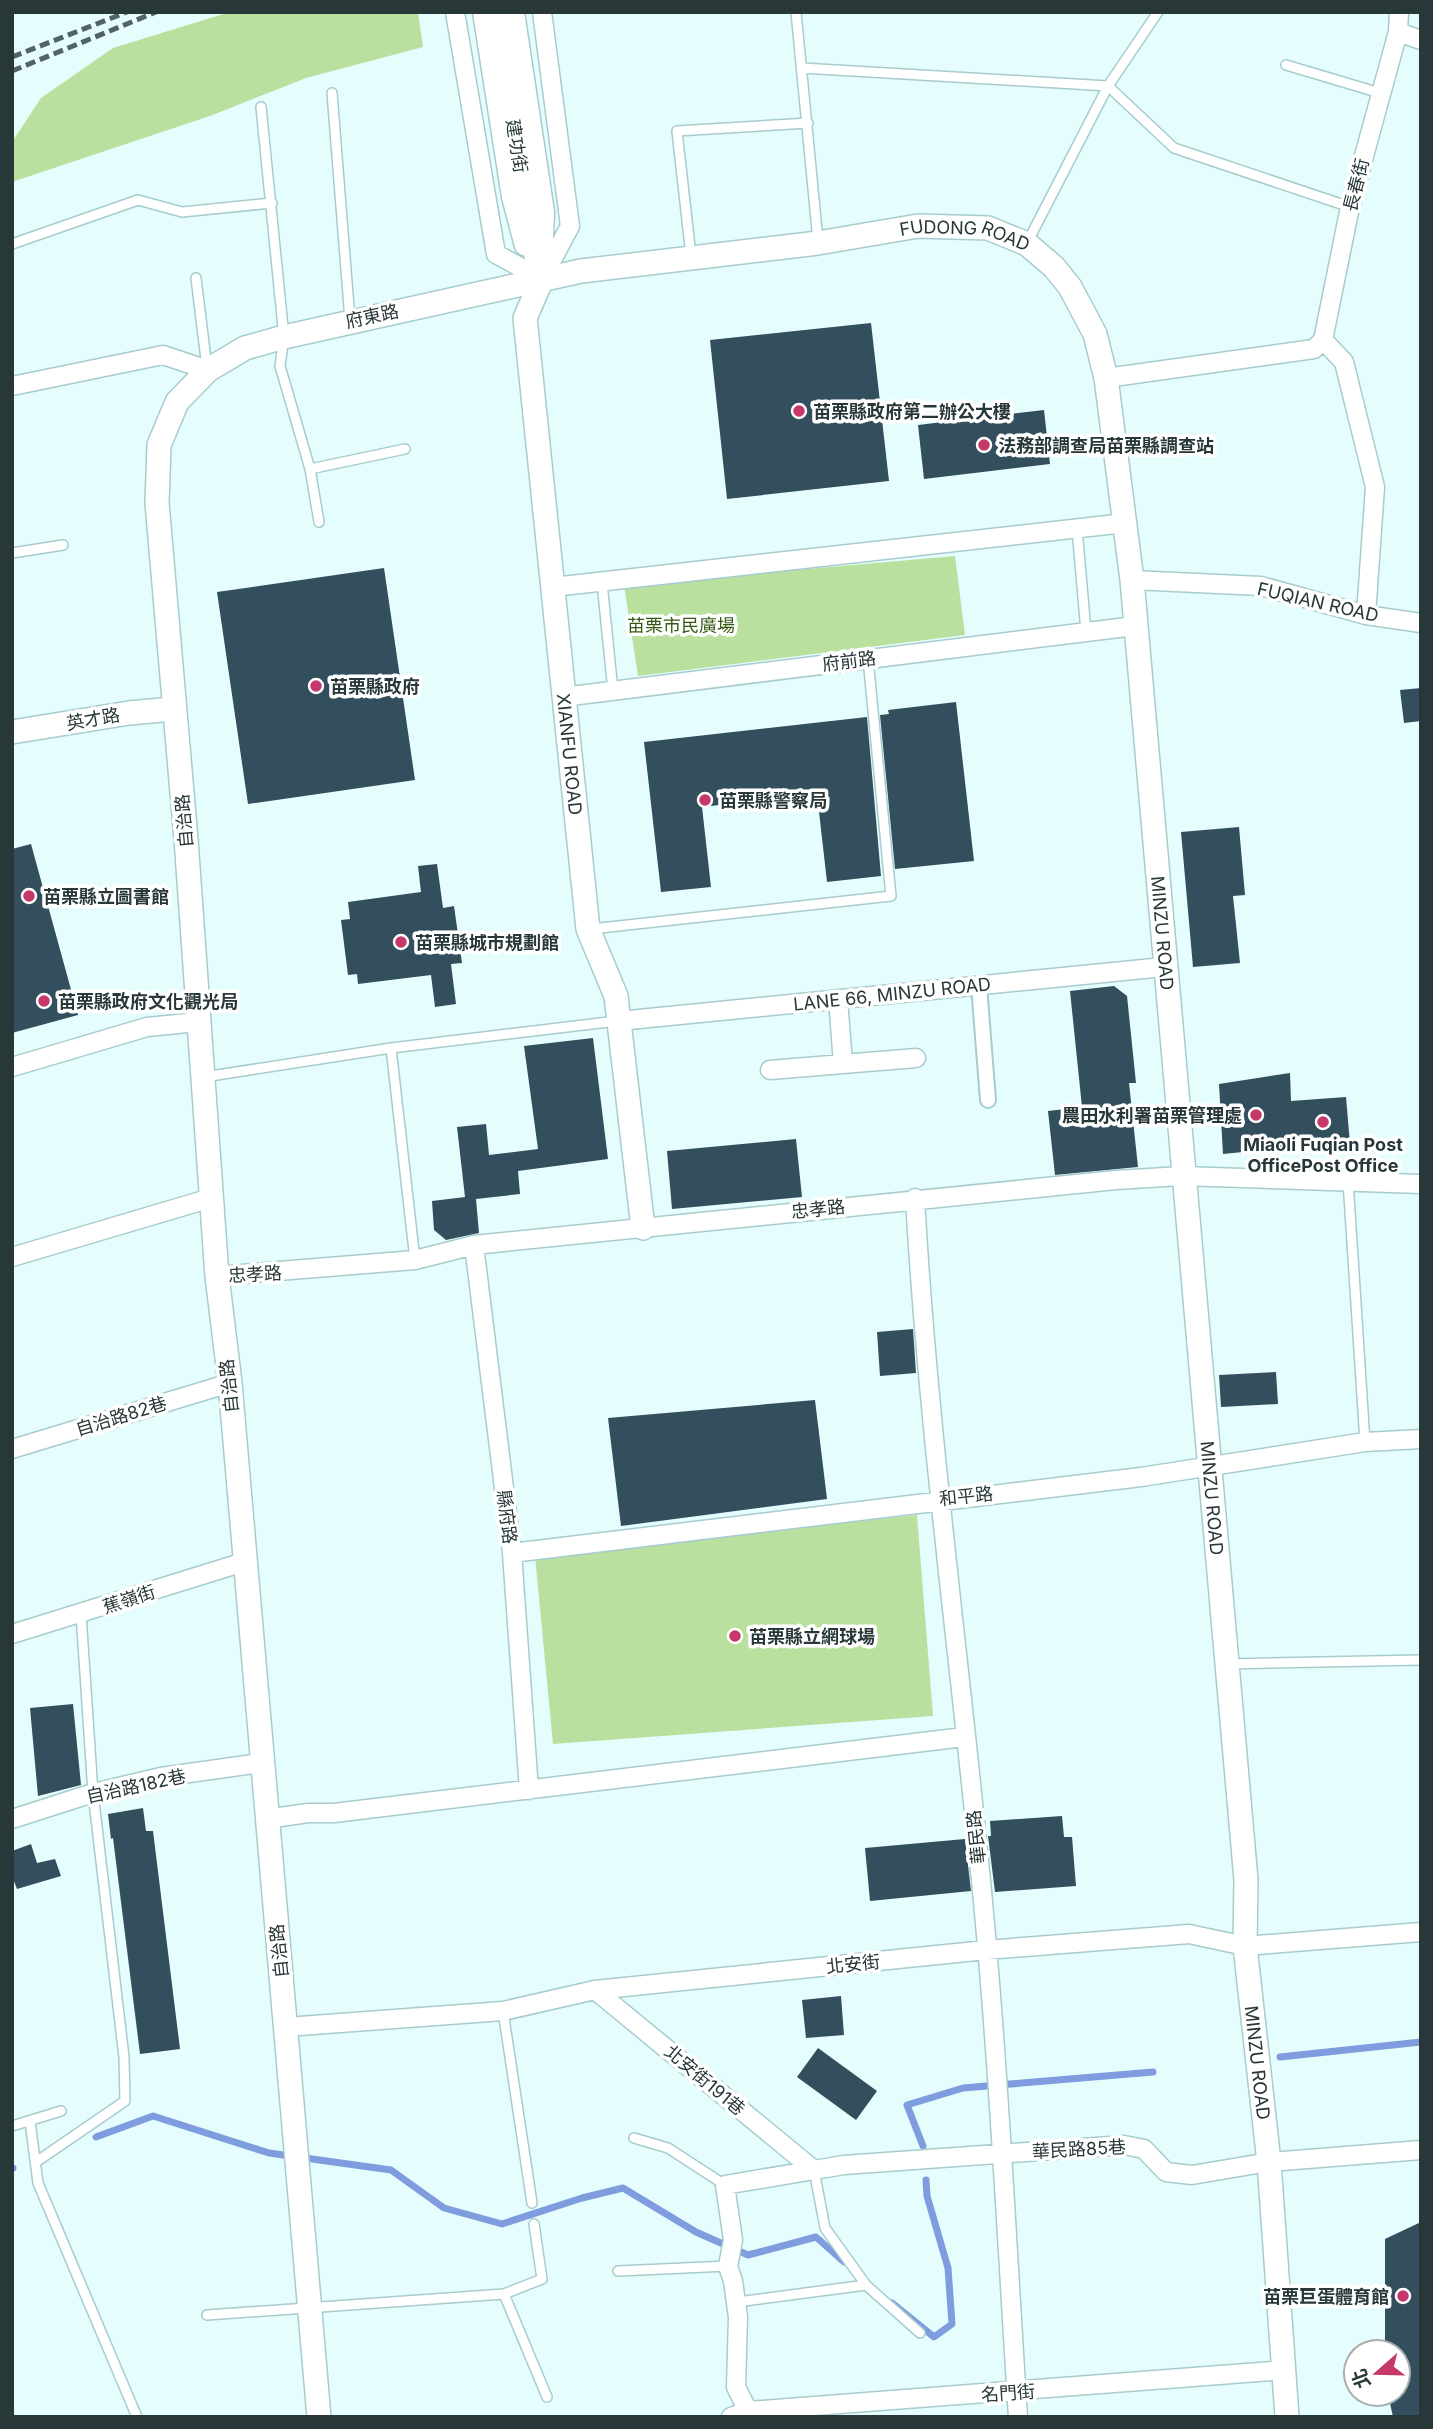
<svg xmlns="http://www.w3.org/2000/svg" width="1433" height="2429" viewBox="0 0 1433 2429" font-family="Inter,'Noto Sans TC',sans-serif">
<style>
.green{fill:#b9e09f}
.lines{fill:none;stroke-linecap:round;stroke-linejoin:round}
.stream{stroke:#7f9dde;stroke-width:7}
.building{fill:#334e5c}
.service-casing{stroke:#a6ccce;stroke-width:12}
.pedestrian-casing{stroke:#a6ccce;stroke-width:18}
.minor-casing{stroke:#a6ccce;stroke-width:21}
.tertiary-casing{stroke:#a6ccce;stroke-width:26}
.service{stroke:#fff;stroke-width:9}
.pedestrian{stroke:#fff;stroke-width:14}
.minor{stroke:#fff;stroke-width:18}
.tertiary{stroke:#fff;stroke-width:23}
.rail{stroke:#536364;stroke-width:5;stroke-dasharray:10 5;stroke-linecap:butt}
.poi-dot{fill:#c53869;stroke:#fff;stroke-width:2.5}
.labels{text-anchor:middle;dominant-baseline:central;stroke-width:7;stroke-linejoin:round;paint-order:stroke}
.street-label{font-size:18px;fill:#283738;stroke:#fff}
.poi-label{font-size:18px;font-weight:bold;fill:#283738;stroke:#fff;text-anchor:start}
.park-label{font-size:18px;fill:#355912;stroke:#fff}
</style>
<rect width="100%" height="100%" fill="#e6fdfd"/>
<path class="green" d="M230,12H418L423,47L306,78L210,116L12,182V142L41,98L113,48Z
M955,556L965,635L638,676L624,585Z
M917,1515L933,1716L553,1744L535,1556Z"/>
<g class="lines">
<path class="stream" d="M1280,2057L1421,2042
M96,2137L153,2116L269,2153L391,2170L444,2208L502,2224L582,2198L623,2188L696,2232L748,2255L816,2237L844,2262
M923,2146L907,2105L963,2088L1153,2072
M12,2168H13
M892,2303L934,2337L952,2324L948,2268L927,2196L926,2180"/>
</g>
<path class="building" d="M871,323L889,481L727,499L710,340Z
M1044,410L1050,464L924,479L918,425Z
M384,568L415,780L248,804L217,592Z
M1421,688V721L1404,723L1400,690Z
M956,702L974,861L895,869L880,715L889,714L888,710Z
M867,717L881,876L827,882L817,794L702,807L711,887L661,892L644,742Z
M1239,827L1245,895L1233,896L1240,963L1193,967L1181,832Z
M31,844L78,1015L12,1033V849Z
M437,864L443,908L454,906L462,963L451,964L456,1004L435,1007L431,975L358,984L357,974L348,975L341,920L350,919L348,902L421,892L418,866Z
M1114,986L1127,996L1136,1083H1129L1138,1167L1055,1175L1048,1111L1082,1107L1070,991Z
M593,1038L608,1159L518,1171L520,1194L476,1199L479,1233L446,1240L434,1230L432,1201L465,1197L457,1127L486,1124L489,1155L538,1149L524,1046Z
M1290,1073L1291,1101L1346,1097L1350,1144L1300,1148V1146L1223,1154L1219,1084Z
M796,1139L802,1197L672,1209L667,1151Z
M913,1329L916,1373L880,1376L877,1332Z
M1276,1372L1278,1404L1221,1407L1219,1375Z
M815,1400L827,1499L621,1526L608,1418Z
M73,1704L81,1785L38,1796L30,1708Z
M143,1808L146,1831H153L180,2049L140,2054L113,1838L111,1839L108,1814Z
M1062,1816L1064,1837H1072L1076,1886L995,1892L988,1836H991L990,1821Z
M965,1839L971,1891L870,1901L865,1848Z
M31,1844L37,1863L55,1859L61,1876L17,1889L12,1876V1851Z
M841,1996L844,2035L806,2038L802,2000Z
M818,2048L877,2091L856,2120L797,2077Z
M1421,2222V2417H1393L1388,2394H1398V2352H1385V2239Z"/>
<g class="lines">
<g class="service-casing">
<path id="service" d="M796,12L818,241
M1286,65L1380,93
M802,68L1108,86
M1108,86L1174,148L1350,207
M332,93L350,320
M261,107L284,337L280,366L310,469L319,522
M1027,243L1108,86L1158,12
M12,244L138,200L182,212L272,203
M691,256L677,131L808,123
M196,278L207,368
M310,469L405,449
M1077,528L1086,632
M12,553L63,545
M602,583L613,691
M591,929L891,896L868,659
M391,1048L415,1260
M204,1077L391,1048L617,1021
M1348,1181L1365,1442
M1227,1664L1421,1660
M503,2011L532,2203
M30,2121L38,2183L137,2417
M12,2126L61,2111
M634,2138L668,2148L725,2185
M36,2162L125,2101L124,2057L93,1793L81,1614
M814,2170L825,2228L866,2285
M618,2271L728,2266
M504,2294L547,2397
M737,2302L866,2285L920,2333
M207,2315L504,2294L542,2279L534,2224"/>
</g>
<g class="pedestrian-casing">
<path id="pedestrian" d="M979,986L988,1100"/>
</g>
<g class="minor-casing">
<path id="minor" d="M455,12L496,254L542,279
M482,12L511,197L524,246
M515,12L545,212L543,261
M542,12L570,226L542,279
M1398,32L1421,40
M1323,340L1344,362L1375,487L1366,615
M1106,378L1314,349L1323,340L1350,207L1398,32L1399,12
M12,386L163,355L208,370
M1132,580L1261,586L1366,615L1421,623
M553,587L1125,523
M563,697L1135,626
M838,999L843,1064
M619,1021L1164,967
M12,1067L147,1027L198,1022
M770,1070L916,1058
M915,1198C928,1433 961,1667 983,1902C999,2073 1007,2245 1018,2417
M474,1245L512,1553L529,1790
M12,1257L211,1198
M217,1276L415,1260L474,1245L1116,1180L1182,1176L1421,1184
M12,1449L230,1383
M512,1553L1141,1477L1365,1442L1421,1439
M12,1634L244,1562
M12,1819L93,1793L161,1777L261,1763
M266,1819L308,1813H334L964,1737
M595,1990L814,2170L844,2165L1124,2145L1144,2149L1166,2172L1192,2175L1269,2162L1421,2150
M286,2027L503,2011L595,1990L986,1950L1189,1934L1245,1946L1421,1932
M748,2411L736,2387L738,2317L733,2281L728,2266L733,2240L725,2185L814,2170
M731,2417L748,2411L1285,2370"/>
</g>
<g class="tertiary-casing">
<g id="tertiary">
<path d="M496,12L532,240L542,279"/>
<path id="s1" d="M542,279L525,318L588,929L616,996L643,1228"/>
<path d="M12,732L129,713L173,709"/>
<path id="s2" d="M319,2417L230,1383L217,1276L186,839L157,503L159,445L177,402L208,370L245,348L284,337L581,271L818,243L918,226L988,228L1027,244L1054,267L1070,287L1095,334L1106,378L1132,580L1246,1880L1245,1946L1269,2162L1287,2417"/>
</g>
</g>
<use href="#service" class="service"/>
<use href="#pedestrian" class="pedestrian"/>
<use href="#minor" class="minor"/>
<use href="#tertiary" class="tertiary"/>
<path class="rail" d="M12,57L127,12
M12,71L156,12"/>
</g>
<g class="poi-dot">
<circle cx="799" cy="411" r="7"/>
<circle cx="984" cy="445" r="7"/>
<circle cx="316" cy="686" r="7"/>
<circle cx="705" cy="800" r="7"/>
<circle cx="29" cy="896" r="7"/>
<circle cx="401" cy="942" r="7"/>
<circle cx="44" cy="1001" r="7"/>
<circle cx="1256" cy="1115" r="7"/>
<circle cx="1323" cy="1122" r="7"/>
<circle cx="735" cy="1636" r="7"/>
<circle cx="1403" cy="2296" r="7"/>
</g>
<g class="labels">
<g class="street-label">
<text transform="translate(517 146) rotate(81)">建功街</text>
<text transform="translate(1356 185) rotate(-76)">長春街</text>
<text stroke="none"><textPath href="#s2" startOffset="2846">FUDONG ROAD</textPath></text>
<text transform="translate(372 316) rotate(-12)">府東路</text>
<text transform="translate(1318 602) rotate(13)">FUQIAN ROAD</text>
<text transform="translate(849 661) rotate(-7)">府前路</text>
<text transform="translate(93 719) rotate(-10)">英才路</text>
<text stroke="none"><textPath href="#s1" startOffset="481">XIANFU ROAD</textPath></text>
<text transform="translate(184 821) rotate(-95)">自治路</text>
<text stroke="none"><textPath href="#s2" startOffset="3628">MINZU ROAD</textPath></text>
<text transform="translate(892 994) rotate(-6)">LANE 66, MINZU ROAD</text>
<text transform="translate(818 1209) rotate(-6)">忠孝路</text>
<text transform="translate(255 1274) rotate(-3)">忠孝路</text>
<text transform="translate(229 1386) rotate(-96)">自治路</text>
<text transform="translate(121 1416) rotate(-17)">自治路82巷</text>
<text transform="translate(966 1496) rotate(-6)">和平路</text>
<text stroke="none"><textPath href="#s2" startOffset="4195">MINZU ROAD</textPath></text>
<text transform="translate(507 1517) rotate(83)">縣府路</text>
<text transform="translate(129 1599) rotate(-18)">蕉嶺街</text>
<text transform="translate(136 1786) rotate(-12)">自治路182巷</text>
<text transform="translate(976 1837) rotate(-96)">華民路</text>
<text transform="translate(279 1951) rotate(-96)">自治路</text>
<text transform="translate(853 1964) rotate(-6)">北安街</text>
<text stroke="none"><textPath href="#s2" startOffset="4762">MINZU ROAD</textPath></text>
<text transform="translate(705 2080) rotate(40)">北安街191巷</text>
<text transform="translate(1079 2149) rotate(-3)">華民路85巷</text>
<text transform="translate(1008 2393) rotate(-4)">名門街</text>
</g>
<g class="poi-label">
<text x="813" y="411">苗栗縣政府第二辦公大樓</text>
<text x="998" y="445">法務部調查局苗栗縣調查站</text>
<text x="330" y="686">苗栗縣政府</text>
<text x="719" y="800">苗栗縣警察局</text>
<text x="43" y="896">苗栗縣立圖書館</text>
<text x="415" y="942">苗栗縣城市規劃館</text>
<text x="58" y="1001">苗栗縣政府文化觀光局</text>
<text x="1242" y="1115" text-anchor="end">農田水利署苗栗管理處</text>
<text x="1323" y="1144" text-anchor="middle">Miaoli Fuqian Post<tspan x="1323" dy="21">OfficePost Office</tspan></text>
<text x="749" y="1636">苗栗縣立網球場</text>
<text x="1389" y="2296" text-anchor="end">苗栗巨蛋體育館</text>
</g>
<g class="park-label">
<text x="681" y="625">苗栗市民廣場</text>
</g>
</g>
<rect width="1433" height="2429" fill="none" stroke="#283738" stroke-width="28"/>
<g transform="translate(1377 2373) rotate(250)"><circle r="33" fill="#ffffff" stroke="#a9afaf" stroke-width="2"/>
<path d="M0-5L12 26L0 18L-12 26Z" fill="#c53869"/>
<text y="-10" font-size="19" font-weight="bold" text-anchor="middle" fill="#283738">北</text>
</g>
</svg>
